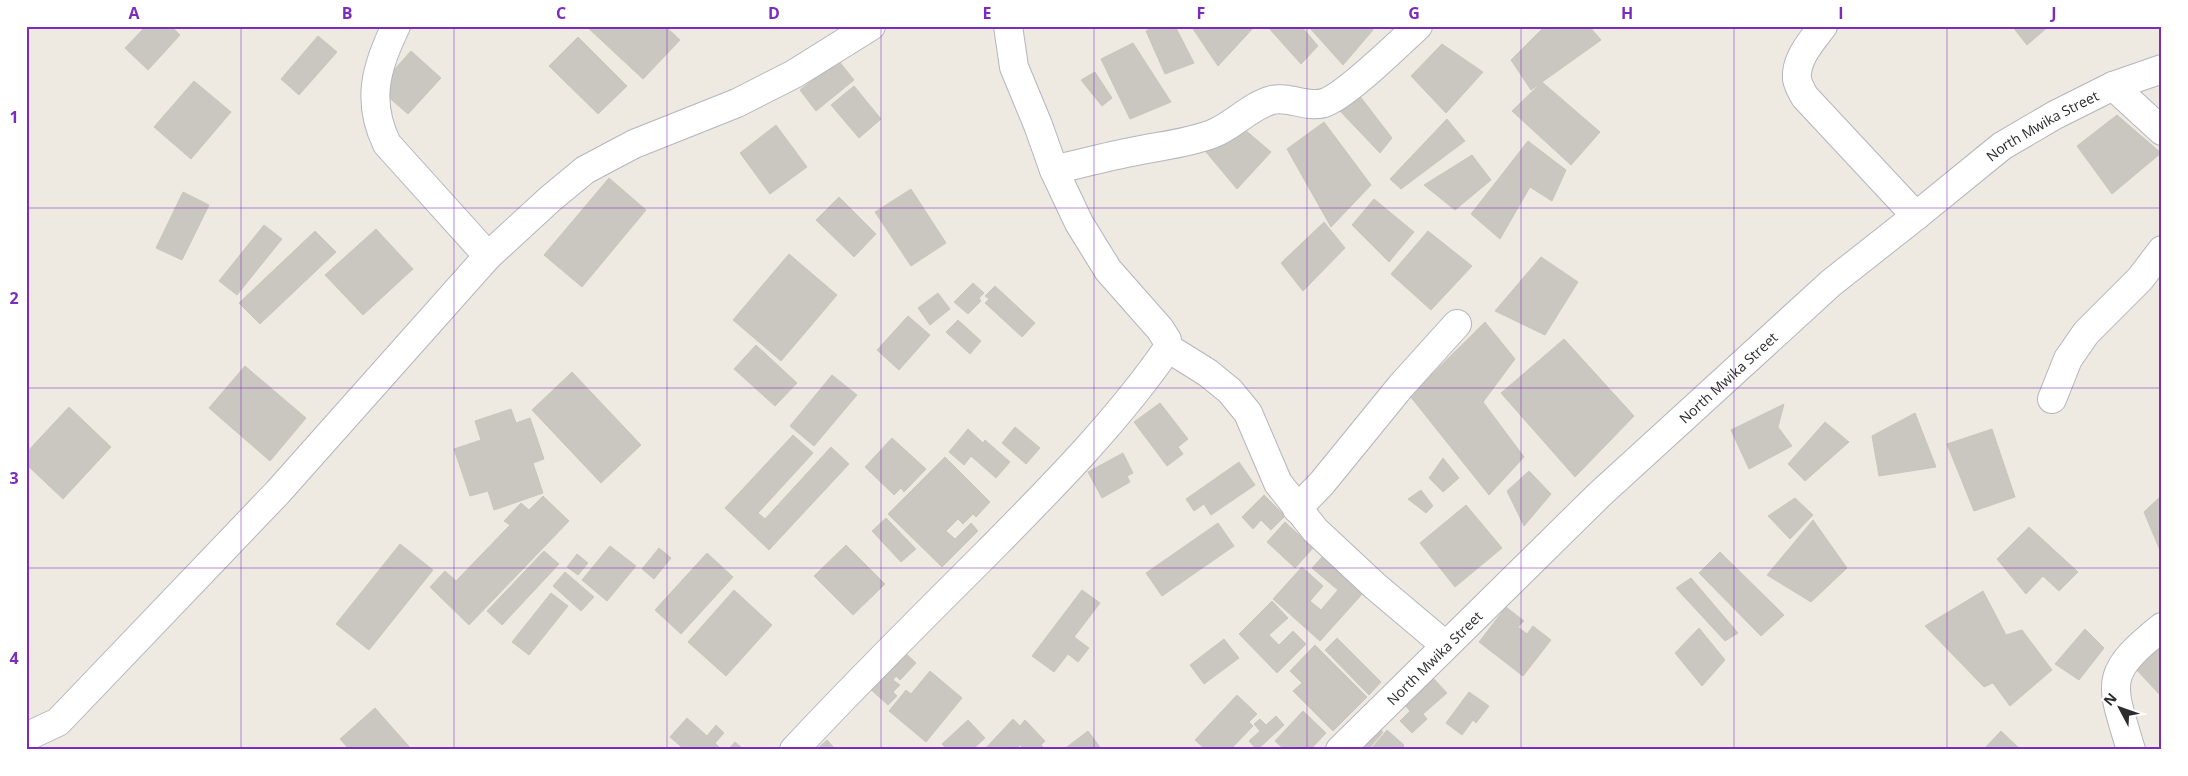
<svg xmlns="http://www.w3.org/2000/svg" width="2188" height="776" viewBox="0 0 2188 776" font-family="'Open Sans',sans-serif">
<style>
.building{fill:#cac6c0;stroke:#c9c6ba}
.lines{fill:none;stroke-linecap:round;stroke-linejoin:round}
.street-casing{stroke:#b4b5bf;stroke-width:30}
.street{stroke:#fff;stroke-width:28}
.grid{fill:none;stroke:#7b2cbf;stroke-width:1;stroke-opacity:0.55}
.labels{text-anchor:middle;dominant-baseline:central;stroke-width:5;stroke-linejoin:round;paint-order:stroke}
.street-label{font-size:14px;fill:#2d2d2d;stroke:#fff}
.neatline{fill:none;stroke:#7b2cbf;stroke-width:2}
.grid-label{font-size:16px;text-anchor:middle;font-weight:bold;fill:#7b2cbf}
</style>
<rect width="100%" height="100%" fill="#eeeae1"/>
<path class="building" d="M146,26H171L180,35L148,70L125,48Z
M586,26H665L680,40L643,79Z
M1157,26H1175L1194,63L1165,74L1146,31Z
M1191,26H1255L1218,66Z
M1267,26H1301L1318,46L1301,64Z
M1308,26H1370L1373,30L1343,65Z
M1545,26H1589L1601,40L1531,90L1511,60Z
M2012,26H2049L2027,45Z
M318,36L337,52L299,95L281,79Z
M578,37L627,86L598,114L549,66Z
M1133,43L1171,102L1130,119L1101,59Z
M1442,44L1483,72L1446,113L1411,76Z
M411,51L441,78L408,114L378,88Z
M838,60L854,80L816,111L800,90Z
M1095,72L1112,98L1102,106L1081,80Z
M194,81L231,112L191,159L154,127Z
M1542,82L1600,132L1571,165L1512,111Z
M854,86L881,119L859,138L831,105Z
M1359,95L1392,138L1380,153L1339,110Z
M2117,115L2161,153L2112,194L2077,146Z
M1447,119L1465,141L1401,189L1390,179Z
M1324,122L1371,185L1331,227L1287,149Z
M776,125L807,167L770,194L740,153Z
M1244,129L1271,152L1237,189L1206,152Z
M1528,141L1566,170L1552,201L1530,187L1500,239L1471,214Z
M1472,155L1491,180L1455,210L1424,185Z
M609,178L646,210L582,287L544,255Z
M911,189L946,243L911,266L875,212Z
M183,192L209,205L182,260L156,248Z
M839,197L876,234L854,257L816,220Z
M1374,199L1414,232L1389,262L1352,225Z
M1324,222L1345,248L1303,291L1281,263Z
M264,225L282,239L237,295L219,281Z
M376,229L413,269L363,315L325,275Z
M315,231L336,252L260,324L239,303Z
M1428,231L1472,266L1431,310L1391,274Z
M789,254L837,295L781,361L733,320Z
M1541,257L1578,282L1545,335L1495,311Z
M973,283L984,293L979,298L981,301L968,314L954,302Z
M995,286L1035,323L1022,337L985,303L989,299L985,296Z
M938,293L950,309L930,325L918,308Z
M908,316L930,335L899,370L877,350Z
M958,320L981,341L970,354L946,332Z
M1485,322L1515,359L1483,402L1524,457L1489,495L1410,396Z
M1564,339L1634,416L1575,477L1501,393Z
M756,345L797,383L775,406L734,369Z
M245,366L306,418L270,461L209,408Z
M572,372L641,445L601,483L532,410Z
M832,375L857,395L814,446L790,426Z
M1160,403L1188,439L1178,447L1183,454L1167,466L1134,422Z
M1784,404L1778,427L1792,446L1749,469L1731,430Z
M69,407L111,447L63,499L26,464V453Z
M511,409L516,423L530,418L544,459L533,463L543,493L494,510L488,491L470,496L454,449L481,440L475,421Z
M1915,413L1936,467L1879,476L1872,436Z
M1825,422L1849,442L1805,481L1788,464Z
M1015,427L1040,448L1026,464L1002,443Z
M968,429L983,443L985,440L1010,462L996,478L971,456L964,465L949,452Z
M1992,429L2015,497L1974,511L1947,444Z
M793,435L813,453L758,513L765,519L831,447L849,464L769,550L725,508Z
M892,438L926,469L904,492L901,488L894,495L865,467Z
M1123,453L1133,473L1127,476L1130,482L1102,498L1088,472Z
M945,457L990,502L976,517L973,514L963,524L958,519L946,531L955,539L971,523L978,531L942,567L888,514Z
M1443,458L1459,478L1443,492L1429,478Z
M1239,462L1255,485L1211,515L1204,504L1194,511L1186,499Z
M1529,471L1551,494L1524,526L1507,491Z
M1421,490L1433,506L1426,513L1408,499Z
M1264,495L1285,516L1271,530L1261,520L1253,529L1242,517Z
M2162,495V555L2144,512Z
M543,496L569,521L469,625L430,587L445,571L456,581L510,525L504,521L521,503L529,510Z
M1795,498L1813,515L1790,539L1768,516Z
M1466,505L1502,548L1455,587L1420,543Z
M886,518L916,549L901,562L872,531Z
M1813,520L1847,568L1811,602L1767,575Z
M1285,522L1313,548L1295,568L1267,542Z
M1218,523L1234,546L1162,596L1146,573Z
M2029,527L2078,572L2059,591L2043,576L2026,594L1997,559Z
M400,544L433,570L369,650L336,624Z
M846,545L885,584L853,615L814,576Z
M610,546L636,566L607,601L582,580Z
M659,548L671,558L654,579L642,569Z
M544,551L559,564L502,625L487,611Z
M1720,552L1784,615L1761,636L1699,573Z
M707,553L733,577L681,634L655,610Z
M577,554L588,563L578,575L567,567Z
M1323,556L1364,592L1320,641L1273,599L1302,567L1323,586L1310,601L1321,610L1338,590L1312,568Z
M565,572L594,597L581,611L553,586Z
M1691,578L1738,633L1725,641L1676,588Z
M734,590L772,625L726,676L688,642Z
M1082,590L1100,603L1074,637L1089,648L1078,662L1068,654L1054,672L1032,656Z
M1983,591L2006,635L2022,630L2052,670L2010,706L1993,683L1984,687L1925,626Z
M551,593L568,606L529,655L512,642Z
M1272,601L1288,618L1269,635L1279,645L1293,631L1306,644L1277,673L1239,634Z
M1506,607L1524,621L1518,627L1527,634L1533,626L1551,640L1523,676L1479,642Z
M1699,628L1725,660L1702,686L1675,653Z
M2085,629L2104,648L2079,680L2055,664Z
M1337,638L1381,682L1369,695L1325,650Z
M1224,639L1239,658L1204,684L1190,665Z
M2162,643V697L2134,667Z
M1315,645L1367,697L1333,731L1293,691L1302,683L1290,671Z
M901,649L916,663L900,680L896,676L893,680L900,685L893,692L897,696L888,705L868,687Z
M930,671L962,698L926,742L889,711L906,690L911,694Z
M1433,678L1447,693L1423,714L1427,719L1412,733L1400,721L1410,711L1404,704Z
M1469,692L1489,706L1476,723L1473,720L1462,735L1446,723Z
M1237,695L1257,714L1249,722L1253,726L1230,750H1206L1195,740Z
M375,708L412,750H350L340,739Z
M1303,711L1326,733L1310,750H1285L1275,741Z
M1276,716L1284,725L1257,750L1249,741L1260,731L1254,724L1260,719L1266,725Z
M687,718L707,736L716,725L724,733L715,743L722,750H685L670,737Z
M1013,719L1020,726L1025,720L1045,741L1041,745L1046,750H1025L1020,745L1015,750H984Z
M968,720L985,738L972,750H948L942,744Z
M1372,723L1383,732L1368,750H1363L1360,747Z
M1387,730L1404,745L1402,750H1370Z
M1088,731L1102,750H1063Z
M2001,731L2021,750H1983Z
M827,740L836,750H816Z
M735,742L742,748L740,750H728Z"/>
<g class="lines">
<g class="street-casing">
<g id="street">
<path d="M396,26C376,67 366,101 387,144L488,256"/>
<path d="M1823,26C1812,41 1795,59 1797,79C1798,85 1802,92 1805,97L1916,216"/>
<path d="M2113,86L2162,131"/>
<path d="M1054,170C1079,164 1105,157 1131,152C1158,146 1186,144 1212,134C1233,126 1250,106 1272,100C1289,96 1307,108 1324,103C1346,96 1398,44 1418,26"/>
<path d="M1168,348L1208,373L1230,391L1248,413L1278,483L1315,530L1375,586L1445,645"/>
<path d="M2052,399L2068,359L2086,333L2140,279L2162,250"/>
<path d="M1297,509L1322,483L1401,386L1457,324"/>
<path d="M26,737L58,722L278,492L488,256L550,199L585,170L634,144L737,103L794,74L871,26"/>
<path d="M794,750C857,682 922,618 988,552C1051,488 1116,423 1168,348L1167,340L1160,329L1108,270L1079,223L1054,170L1038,125L1014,67L1008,26"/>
<path id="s1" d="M1340,750L1599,495L1831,283L1916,216L2002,146L2055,115L2113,86L2162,69"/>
<path d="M2131,750C2111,682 2102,675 2162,627"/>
</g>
</g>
<use href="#street" class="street"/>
</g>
<path class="grid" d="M241,26V750M454,26V750M667,26V750M881,26V750M1094,26V750M1307,26V750M1521,26V750M1734,26V750M1947,26V750M26,208H2162M26,388H2162M26,568H2162"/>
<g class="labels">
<g class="street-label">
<text stroke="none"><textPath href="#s1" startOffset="942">North Mwika Street</textPath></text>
<text stroke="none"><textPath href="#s1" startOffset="538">North Mwika Street</textPath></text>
<text stroke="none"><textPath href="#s1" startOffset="132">North Mwika Street</textPath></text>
</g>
</g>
<rect width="2188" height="776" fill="none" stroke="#ffffff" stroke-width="55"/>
<g transform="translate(2120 708) rotate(311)" stroke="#ffffff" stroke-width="4" paint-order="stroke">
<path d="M0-4L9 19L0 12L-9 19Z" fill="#2d2d2d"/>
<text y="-8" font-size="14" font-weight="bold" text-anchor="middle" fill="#2d2d2d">N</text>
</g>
<rect x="28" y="28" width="2132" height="720" class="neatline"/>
<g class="grid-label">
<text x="134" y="19">A</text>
<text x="347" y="19">B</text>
<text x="561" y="19">C</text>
<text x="774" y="19">D</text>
<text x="987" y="19">E</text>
<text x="1201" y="19">F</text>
<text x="1414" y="19">G</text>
<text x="1627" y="19">H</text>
<text x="1841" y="19">I</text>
<text x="2054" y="19">J</text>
<text x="14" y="123">1</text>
<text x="14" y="304">2</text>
<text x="14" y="484">3</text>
<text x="14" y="664">4</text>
</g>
</svg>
